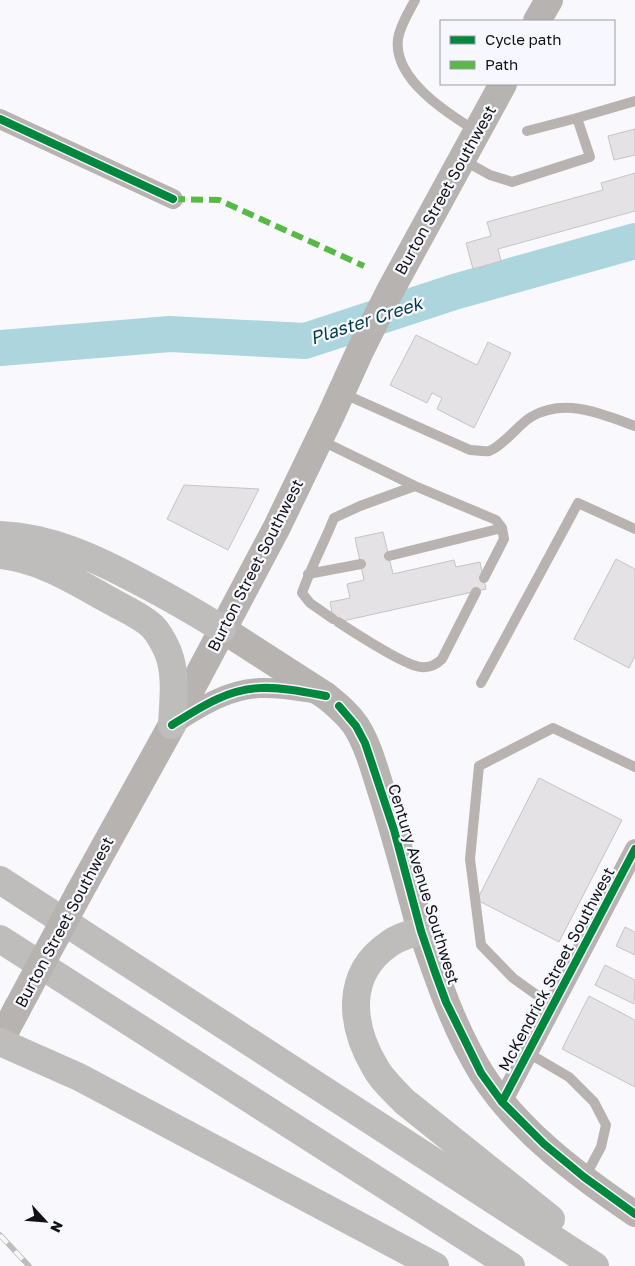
<svg xmlns="http://www.w3.org/2000/svg" width="635" height="1266" viewBox="0 0 635 1266" font-family="'Golos Text',sans-serif">
<style>
.lines{fill:none;stroke-linecap:round;stroke-linejoin:round}
.river{stroke:#acd5dd;stroke-width:36}
.building{fill:#e4e2e4;stroke:#c5c4c5}
.service{stroke:#b8b3b1;stroke-width:10}
.minor{stroke:#b8b3b1;stroke-width:20}
.tertiary{stroke:#b8b3b1;stroke-width:26}
.secondary{stroke:#b7b3b0;stroke-width:28}
.motorway{stroke:#bfbdbb;stroke-width:28}
.rail-casing{stroke:#bebdbc;stroke-width:5.5}
.rail{stroke:#f7f8ff;stroke-width:4;stroke-dasharray:11;stroke-linecap:butt}
.secondary-bridge{stroke:#b7b3b0;stroke-width:28}
.quiet{stroke:#58b947;stroke-width:6;stroke-dasharray:12 6;stroke-linecap:butt}
.cycleway-casing{stroke:#f7f8ff;stroke-width:11}
.cycleway{stroke:#00873e;stroke-width:8}
.labels{text-anchor:middle;dominant-baseline:central;stroke-width:4.5;stroke-linejoin:round;paint-order:stroke}
.street-label{font-size:16px;fill:#121215;stroke:#f7f8ff}
.water-label{font-size:18px;font-style:italic;fill:#033d44;stroke:#f7f8ff}
</style>
<rect width="100%" height="100%" fill="#f9f9fd"/>
<g class="lines">
<path class="river" d="M0,348L170,334L305,341L454,292L635,241"/>
</g>
<path class="building" d="M635,129V155L614,160L608,136Z
M635,173V211L498,249L501,261L473,269L466,243L491,236L487,222L603,190L601,183Z
M416,335L477,365L488,342L511,353L474,428L437,409L442,398L432,393L427,403L390,385Z
M184,485L259,489L228,550L167,519Z
M383,532L393,574L454,560L456,567L480,562L486,589L334,623L330,602L350,598L347,584L364,580L355,538Z
M616,559L635,569V656L629,668L574,639Z
M539,778L622,820L559,942L477,900Z
M625,927L635,932V955L616,946Z
M605,965L635,980L634,1004L595,985Z
M589,996L635,1020V1087L562,1049Z"/>
<g class="lines">
<path class="service" d="M415,0C409,12 400,25 398,39C393,79 447,113 476,131
M527,131L577,118
M463,160L490,175L512,182L590,157L577,118L635,101
M342,393L470,450C475,450 484,452 489,451C503,446 519,424 531,417C565,397 602,414 635,426
M320,440L415,486
M389,556L502,528
M308,574L361,564
M333,619L310,603L302,593C311,567 324,543 334,518L360,506L415,486L496,520L502,528L504,539L484,578
M338,622C355,633 405,666 421,667C430,668 436,665 442,659L476,592
M481,683L578,503L635,529
M552,1006L513,978L481,945L470,859L479,766L553,728L635,767
M528,1053L569,1077L594,1102L606,1125L601,1147L585,1177"/>
<path class="minor" d="M0,119L173,199
M172,725C199,708 227,689 260,688C280,687 299,691 318,694
M502,1102L635,849"/>
<path class="tertiary" d="M421,931C437,978 455,1031 482,1074C519,1132 579,1176 635,1214"/>
<path class="secondary" d="M537,21L549,0
M222,629L326,696C337,705 348,714 356,726C368,745 374,768 381,790C396,836 408,883 421,931
M79,893L172,725L277,527L331,415L360,351L390,291L503,84
M0,1041L17,1009"/>
<path class="motorway" d="M0,535C50,537 95,558 138,581C167,596 195,612 222,629
M0,555C40,559 75,581 109,600C123,608 140,615 152,626C159,633 164,643 168,652C177,675 173,701 172,725
M0,880L595,1266
M421,931C410,934 398,937 389,944C345,974 350,1025 375,1067C382,1080 394,1091 405,1102L551,1219
M0,939L511,1266
M0,1042L79,1077L435,1266"/>
<g class="rail-casing">
<path id="rail" d="M0,1235L29,1266"/>
</g>
<use href="#rail" class="rail"/>
<path class="secondary-bridge" d="M17,1009L79,893"/>
<path class="quiet" d="M173,199L219,200L364,266"/>
<g class="cycleway-casing">
<path id="cycleway" d="M0,119L173,199
M339,706L356,726L365,743L394,830L421,931L435,972L446,1002L481,1073L502,1102L544,1144L584,1177L635,1214
M172,725C199,708 227,689 261,688C282,687 305,692 326,696
M502,1102L635,849"/>
</g>
<use href="#cycleway" class="cycleway"/>
</g>
<g class="labels">
<g class="street-label">
<text transform="translate(445 190) rotate(-61)">Burton Street Southwest</text>
<text transform="translate(255 565) rotate(-63)">Burton Street Southwest</text>
<text transform="translate(424 884) rotate(73)">Century Avenue Southwest</text>
<text transform="translate(64 922) rotate(-62)">Burton Street Southwest</text>
<text transform="translate(556 969) rotate(-62)">McKendrick Street Southwest</text>
</g>
<g class="water-label">
<text transform="translate(366 320) rotate(-18)">Plaster Creek</text>
</g>
</g>
<rect x="440" y="20" width="175" height="65" fill="#f7f8ff" stroke="#9b9ca1"/>
<rect x="450" y="36" width="25" height="8" fill="#00873e" stroke="#9b9ca1"/>
<text x="485" y="45" font-size="15" fill="#121215">Cycle path</text>
<rect x="450" y="61" width="25" height="8" fill="#58b947" stroke="#9b9ca1"/>
<text x="485" y="70" font-size="15" fill="#121215">Path</text>
<g transform="translate(45 1221) rotate(116)" stroke="#f7f8ff" stroke-width="4" paint-order="stroke">
<path d="M0-4L9 19L0 12L-9 19Z" fill="#121215"/>
<text y="-8" font-size="14" font-weight="bold" text-anchor="middle" fill="#121215">N</text>
</g>
</svg>
